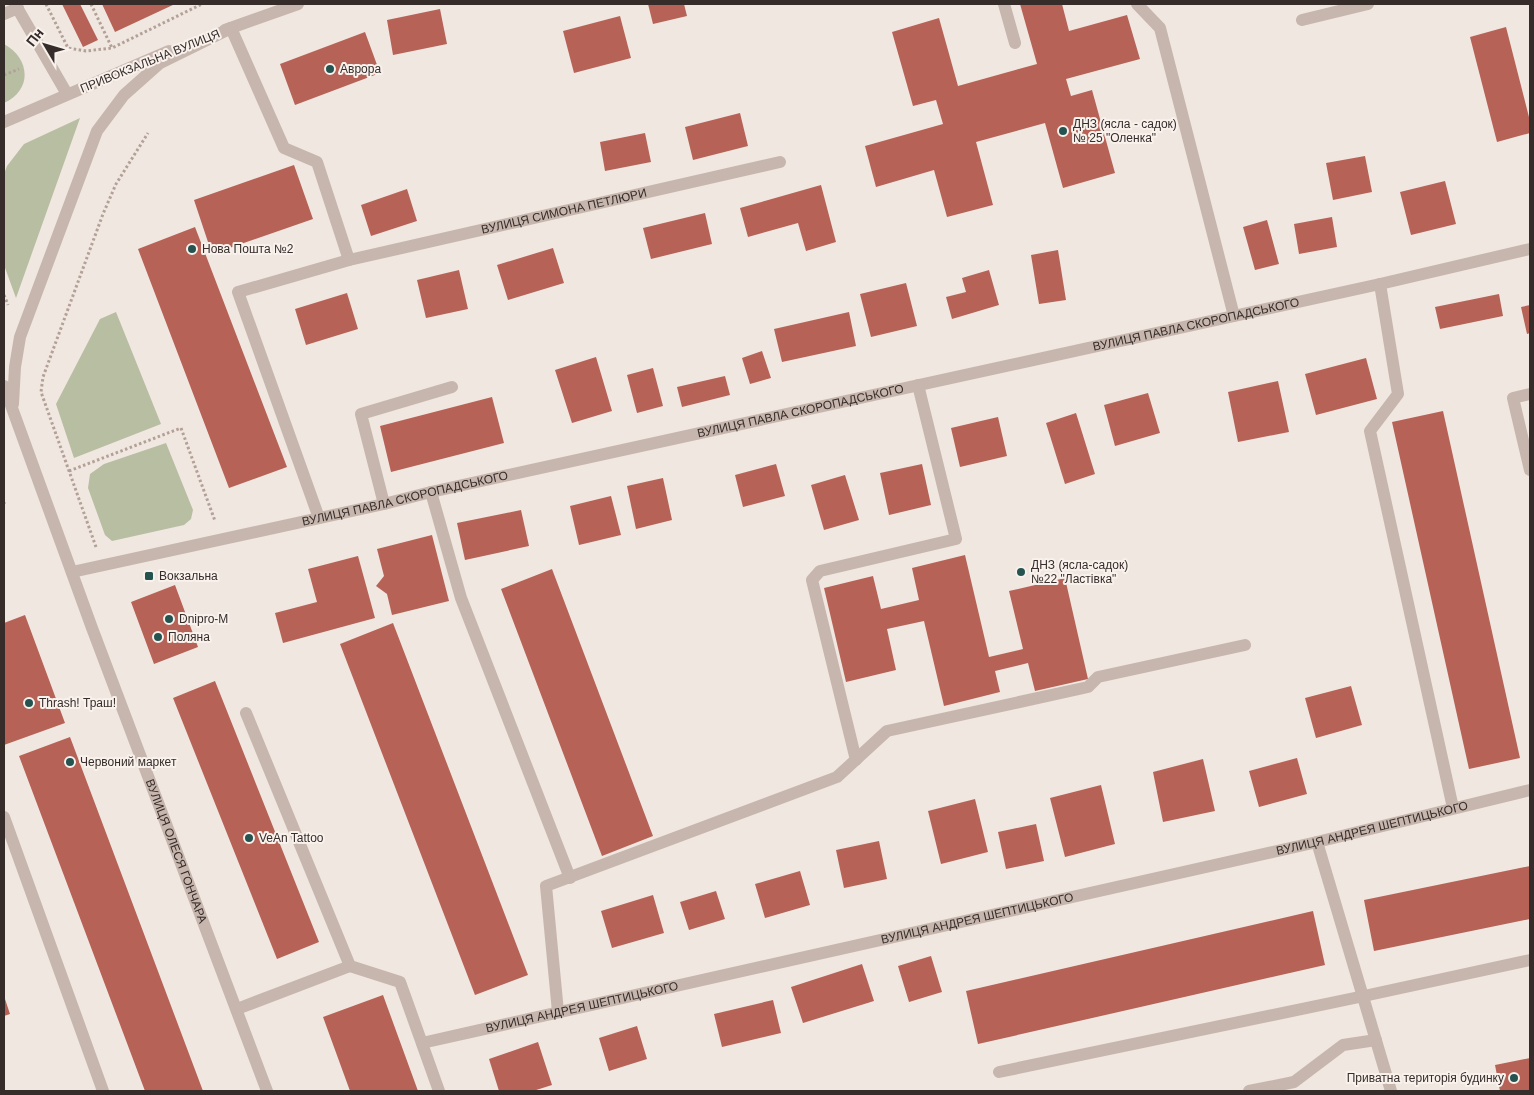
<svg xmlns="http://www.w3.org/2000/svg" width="1534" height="1095" viewBox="0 0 1534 1095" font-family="Helvetica,sans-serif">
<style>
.green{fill:#b8bea2}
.building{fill:#b76257}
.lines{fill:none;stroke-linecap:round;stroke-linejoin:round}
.path{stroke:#b3a098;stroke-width:3;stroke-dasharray:2.5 2.5;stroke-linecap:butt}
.minor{stroke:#c7b6ad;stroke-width:12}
.poi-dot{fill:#255350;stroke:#f8f1ec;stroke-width:2}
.labels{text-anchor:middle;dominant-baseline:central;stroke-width:4;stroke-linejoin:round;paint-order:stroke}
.street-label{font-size:12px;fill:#362d2b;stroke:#f8f1ec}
.poi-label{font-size:12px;fill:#362d2b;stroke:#f8f1ec;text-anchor:start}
</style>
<rect width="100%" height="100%" fill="#f0e7e0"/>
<path class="green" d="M4,44C30,58 33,90 4,103Z
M80,118L16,298L4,265V174L7,166L24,144Z
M116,312L161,424L74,458L56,404L100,319Z
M166,443L193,510L191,519L184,525L112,541L105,535L88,488L90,474L104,464Z"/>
<path class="building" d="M62,4H80L98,40L83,47Z
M102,4H175L115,32Z
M648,4H684L687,16L653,24Z
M1020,4H1062L1069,31L1127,15L1140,59L1066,79L1071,96L1092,90L1115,173L1063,188L1045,123L976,142L993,205L947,217L934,170L876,187L865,146L943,124L936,100L913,106L892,32L939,18L958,86L1037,64Z
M440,9L447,44L393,55L387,20Z
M620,16L631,58L574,73L563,31Z
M1506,27L1530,121V133L1497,142L1470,37Z
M365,32L380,73L295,105L280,64Z
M740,113L748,146L693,160L685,127Z
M645,133L651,162L605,171L600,142Z
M1365,156L1372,192L1333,200L1326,163Z
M294,165L313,219L212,254L194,200Z
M1445,181L1456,224L1411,235L1400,192Z
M821,185L836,242L806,251L798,223L748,237L740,208Z
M407,189L417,221L371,236L361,205Z
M705,213L712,244L651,259L643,228Z
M1332,217L1337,247L1299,254L1294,224Z
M1267,220L1279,264L1255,270L1243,227Z
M195,227L287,467L229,488L138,249Z
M553,248L564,283L508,300L497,265Z
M1058,250L1066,300L1039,304L1031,255Z
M459,270L468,309L426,318L417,280Z
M989,270L999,305L952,319L946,297L966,292L962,278Z
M906,283L917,326L871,337L860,294Z
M347,293L358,329L306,345L295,309Z
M1499,294L1503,316L1440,329L1435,307Z
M1530,305V333L1527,334L1521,307Z
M849,312L856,346L782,362L774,329Z
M762,351L771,378L750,384L742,358Z
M596,357L612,411L572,423L555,370Z
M1366,358L1377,399L1316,415L1305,374Z
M653,368L663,406L637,413L627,375Z
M725,376L730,395L682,407L677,387Z
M1278,381L1289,432L1238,442L1228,392Z
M1148,393L1160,433L1115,446L1104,405Z
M492,397L504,443L391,472L380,426Z
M1443,411L1520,758L1469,769L1392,422Z
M1076,413L1095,474L1065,484L1046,423Z
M998,417L1007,456L960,467L951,428Z
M776,464L785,496L743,507L735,475Z
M922,464L931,505L889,515L880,473Z
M845,475L859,520L824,530L811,485Z
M663,478L672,520L636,529L627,486Z
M611,496L621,535L579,545L570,506Z
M521,510L529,546L465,560L457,523Z
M432,535L449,601L392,615L387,594L376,586L384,576L377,549Z
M965,555L989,657L1023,649L1009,591L1065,578L1088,679L1035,691L1028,663L995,671L1000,692L944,706L924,621L887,629L896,670L846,682L824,588L873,576L881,609L919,600L912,568Z
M358,556L375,618L283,643L275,613L317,602L308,569Z
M552,569L653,836L602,856L501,589Z
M175,585L198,647L154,664L131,602Z
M25,615L65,723L4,745V623Z
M393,623L528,975L475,995L340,644Z
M215,681L319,942L277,959L173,698Z
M1351,686L1362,725L1316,738L1305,698Z
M70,737L203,1091H145L19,756Z
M1297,758L1307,794L1259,807L1249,771Z
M1203,759L1215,811L1163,822L1153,772Z
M1101,785L1115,844L1065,857L1050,798Z
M975,799L988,852L941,864L928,811Z
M1036,824L1044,861L1006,869L998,832Z
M879,841L887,879L844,888L836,850Z
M1530,866V919L1374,951L1364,900Z
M800,871L810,905L765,918L755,884Z
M716,891L725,919L689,930L680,902Z
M653,895L664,933L612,948L601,911Z
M1313,911L1325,965L978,1044L966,991Z
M931,956L942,992L909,1002L898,966Z
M862,964L874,1001L803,1023L791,987Z
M383,995L418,1091H350L323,1017Z
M4,996L10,1014L4,1016Z
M773,1000L781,1033L722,1047L714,1014Z
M637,1026L647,1059L609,1071L599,1038Z
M538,1042L552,1085L533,1091H499L489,1059Z
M1530,1058V1091H1500L1495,1065Z"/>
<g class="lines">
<path class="path" d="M46,4L68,48L86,51L112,48L202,4
M91,4L112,48
M4,75L19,69
M4,295L8,305
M69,471L181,428L215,521
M4,503L5,504
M96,547L41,392L43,377L103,214L116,184L148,133"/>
<g class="minor">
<path d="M15,4L67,94"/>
<path d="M1004,4L1015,43"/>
<path d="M1137,4L1160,28L1234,316"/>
<path d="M4,14L18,8"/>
<path d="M1302,20L1368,4"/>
<path d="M231,28L284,148L317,162L349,260"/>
<path d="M225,30L298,4"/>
<path d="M4,122L169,51"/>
<path d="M1380,284L1398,394L1370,431L1453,808"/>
<path id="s1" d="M4,386L92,628L267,1091"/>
<path d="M1530,394L1513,398L1530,470"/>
<path d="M13,404L15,367L20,337L97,131L124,95L160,63L231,28"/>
<path d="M431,492L461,598L570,878"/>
<path d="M384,504L361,414L452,387"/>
<path id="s2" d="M319,518L238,292L349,260L780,162"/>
<path id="s3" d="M72,572L384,504L431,492L1380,284L1530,249"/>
<path d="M856,760L812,580L820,571L956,539L918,385"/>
<path d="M4,817L103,1091"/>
<path d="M1317,842L1391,1091"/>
<path d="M350,966L400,982L439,1091"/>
<path d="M237,1009L350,966L246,713"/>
<path d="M558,1012L546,886L837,777L887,731L1088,687L1098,677L1245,645"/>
<path id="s4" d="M422,1043L1317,842L1530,790"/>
<path d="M999,1072L1364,996L1530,960"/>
<path d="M1249,1091L1294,1082L1343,1045L1376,1040"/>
</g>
</g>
<g class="poi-dot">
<circle cx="330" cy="69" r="5"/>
<circle cx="1063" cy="131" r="5"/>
<circle cx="192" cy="249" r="5"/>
<circle cx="1021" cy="572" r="5"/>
<rect x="144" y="571" width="10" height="10" rx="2.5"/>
<circle cx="169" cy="619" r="5"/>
<circle cx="158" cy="637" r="5"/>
<circle cx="29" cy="703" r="5"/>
<circle cx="70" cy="762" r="5"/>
<circle cx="249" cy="838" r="5"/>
<circle cx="1514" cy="1078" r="5"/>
</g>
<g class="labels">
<g class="street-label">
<text transform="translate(150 61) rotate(-22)">ПРИВОКЗАЛЬНА ВУЛИЦЯ</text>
<text stroke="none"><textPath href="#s2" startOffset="576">ВУЛИЦЯ СИМОНА ПЕТЛЮРИ</textPath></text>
<text stroke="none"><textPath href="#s3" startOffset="1151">ВУЛИЦЯ ПАВЛА СКОРОПАДСЬКОГО</textPath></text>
<text stroke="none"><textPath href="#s3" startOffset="746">ВУЛИЦЯ ПАВЛА СКОРОПАДСЬКОГО</textPath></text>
<text stroke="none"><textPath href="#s3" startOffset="341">ВУЛИЦЯ ПАВЛА СКОРОПАДСЬКОГО</textPath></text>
<text stroke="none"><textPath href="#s4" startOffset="974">ВУЛИЦЯ АНДРЕЯ ШЕПТИЦЬКОГО</textPath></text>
<text stroke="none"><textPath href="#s1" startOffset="496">ВУЛИЦЯ ОЛЕСЯ ГОНЧАРА</textPath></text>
<text stroke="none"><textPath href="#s4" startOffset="569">ВУЛИЦЯ АНДРЕЯ ШЕПТИЦЬКОГО</textPath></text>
<text stroke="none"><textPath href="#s4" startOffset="164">ВУЛИЦЯ АНДРЕЯ ШЕПТИЦЬКОГО</textPath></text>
</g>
<g class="poi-label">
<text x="340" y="69">Аврора</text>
<text x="1073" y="124">ДНЗ (ясла - садок)<tspan x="1073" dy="14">№ 25 "Оленка"</tspan></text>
<text x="202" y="249">Нова Пошта №2</text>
<text x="1031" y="565">ДНЗ (ясла-садок)<tspan x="1031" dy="14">№22 "Ластівка"</tspan></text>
<text x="159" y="576">Вокзальна</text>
<text x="179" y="619">Dnipro-M</text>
<text x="168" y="637">Поляна</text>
<text x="39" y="703">Thrash! Траш!</text>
<text x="80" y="762">Червоний маркет</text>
<text x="259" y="838">VeAn Tattoo</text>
<text x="1504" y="1078" text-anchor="end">Приватна територія будинку</text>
</g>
</g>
<rect width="1534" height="1095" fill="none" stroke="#362d2b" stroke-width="10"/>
<g transform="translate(45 45) rotate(308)" stroke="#f8f1ec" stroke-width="4" paint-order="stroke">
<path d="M0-4L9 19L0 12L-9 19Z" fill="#362d2b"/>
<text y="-8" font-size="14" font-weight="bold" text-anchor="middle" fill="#362d2b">Пн</text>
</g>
</svg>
